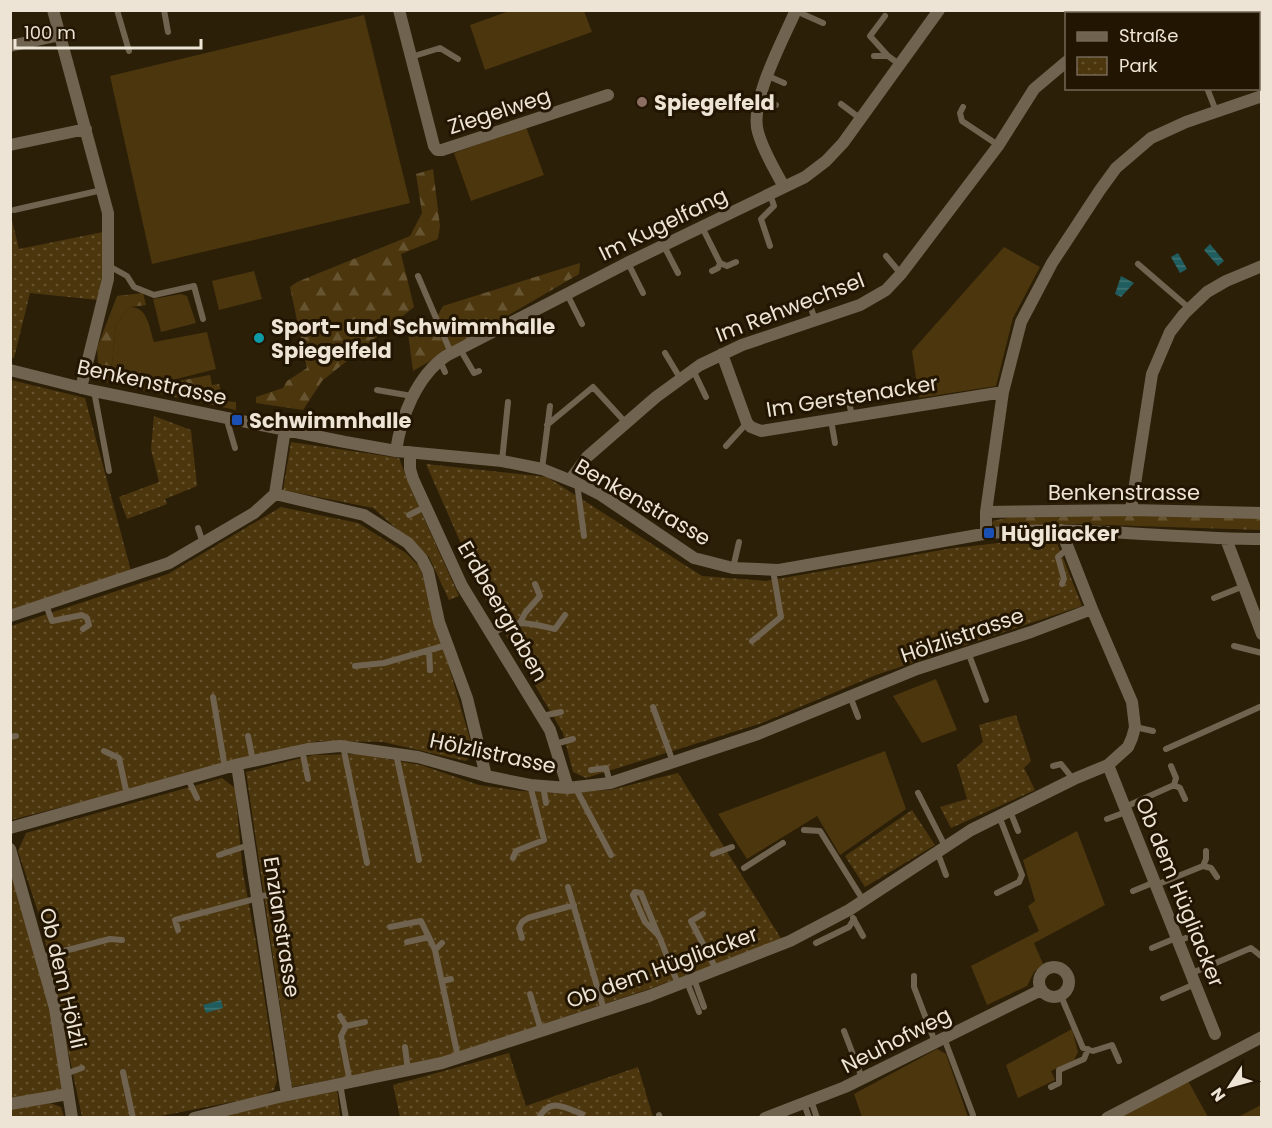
<svg xmlns="http://www.w3.org/2000/svg" width="1272" height="1128" viewBox="0 0 1272 1128" font-family="Poppins,sans-serif">
<style>
.grass{fill:#4c360e}
.forest{fill:url(#forest-firs)}
.park{fill:url(#park-dots)}
.water{fill:url(#water-rules)}
.lines{fill:none;stroke-linecap:round;stroke-linejoin:round}
.service{stroke:#70634f;stroke-width:6}
.minor{stroke:#70634f;stroke-width:12}
.education-dot{fill:#8d6e63;stroke:#221501;stroke-width:2}
.culture-dot{fill:#0f9aa8;stroke:#221501;stroke-width:2}
.transit-dot{fill:#1a4fb4;stroke:#221501;stroke-width:2}
.labels{text-anchor:middle;dominant-baseline:central;stroke-width:6;stroke-linejoin:round;paint-order:stroke}
.poi-label{font-size:21px;font-weight:bold;fill:#ede4d6;stroke:#221501;text-anchor:start}
.street-label{font-size:21px;fill:#ede4d6;stroke:#221501}
</style>
<defs>
<pattern id="forest-firs" width="22" height="20" patternUnits="userSpaceOnUse" patternTransform="scale(1.5)"><rect width="22" height="20" fill="#4c360e"/><path d="M5 1l3.5 6h-7zM16 11l3.5 6h-7z" fill="#665330"/></pattern>
<pattern id="park-dots" width="8" height="8" patternUnits="userSpaceOnUse" patternTransform="scale(1.5)"><rect width="8" height="8" fill="#4c360e"/><path d="M2 2h.1M6 6h.1" fill="none" stroke="#665330" stroke-width="1.8" stroke-linecap="round"/></pattern>
<pattern id="water-rules" width="6" height="5" patternUnits="userSpaceOnUse" patternTransform="scale(1.5)"><rect width="6" height="5" fill="#1f5d5e"/><path d="M0 2.5h6" fill="none" stroke="#407474"/></pattern>
</defs>
<rect width="100%" height="100%" fill="#2c1f08"/>
<path class="grass" d="M512,10L584,11L592,32L485,70L470,25Z
M364,15L410,203L152,264L110,76Z
M526,127L544,175L471,201L454,153Z
M1004,247L1040,267L1013,318L996,386L919,398L912,351Z
M254,271L262,299L219,310L212,281Z
M181,294L187,296L196,323L161,332L153,299Z
M130,307C148,307 149,327 154,342L207,332L216,369L145,387L111,373L116,324Z
M936,679L957,730L922,743L893,696Z
M885,751L906,809L840,855L817,816L747,859L718,814Z
M1077,831L1105,905L1034,943L1043,964L1034,972L1027,986L987,1005L971,966L1039,931L1028,906L1035,901L1023,860Z
M1072,1029L1078,1052L1074,1060L1051,1071L1055,1080L1018,1098L1006,1065Z
M937,1049L946,1054L968,1117H862L854,1094Z
M1187,1079L1208,1117L1115,1118Z
M1261,1105V1117H1238Z"/>
<path class="forest" d="M433,169L440,226L438,239L401,254L414,307L322,381L303,410L256,403V397L283,388L287,381L307,368L290,287L297,282L410,236L422,213L416,174Z
M580,263L579,274L413,371L408,333L431,328L443,306Z
M143,293L146,305L130,307L116,324L111,373L140,379L146,387L210,375L212,385L219,384L224,401L236,402V410L99,381L97,348L117,296Z
M1020,515L1262,517L1261,530L1078,524L995,526L992,524L993,521Z"/>
<path class="park" d="M10,212L19,249L103,232V276L98,300L30,293L14,358H10Z
M11,380L85,398L131,571L11,611Z
M154,416L191,430L197,486L165,499L167,504L127,519L119,497L159,482L151,449Z
M291,442L399,458L410,487L459,596L449,600L429,557L373,508L283,490Z
M426,464L547,477L702,576L766,581L953,548L999,543H1057L1082,606L876,675L762,723L586,778L573,772L563,733L488,605Z
M281,507L358,523L406,553L420,567L474,753L466,761L383,742L318,741L11,820V626L168,574Z
M1016,715L1031,761L1024,768L1035,790L951,828L940,807L967,799L957,765L983,742L979,725Z
M358,754L421,765L479,785L521,791L558,793L610,790L678,773L782,940L649,989L435,1060L292,1087L246,772L313,755Z
M222,778L235,788L243,873L256,942L277,1080L274,1090L262,1096L156,1117H82L41,921L18,851L26,833Z
M912,810L935,845L865,887L845,856Z
M10,869L49,1005L63,1090L10,1099Z
M509,1053L526,1106L638,1067L653,1117H400L393,1085Z
M337,1089L340,1117L224,1118L223,1116Z
M50,1103L61,1107L64,1117L11,1118V1109Z"/>
<path class="water" d="M1210,244L1224,261L1218,266L1204,250Z
M1178,253L1187,269L1180,273L1171,257Z
M1121,276L1134,283L1121,297L1115,294Z
M221,1000L223,1008L206,1013L203,1005Z"/>
<g class="lines">
<path class="service" d="M117,10L129,51
M164,10L168,32
M1176,10L1178,14
M1214,10L1215,14
M796,11L823,23
M885,16L870,36L888,56
M874,56H888L899,64
M411,57L440,48L458,59
M768,76L784,83
M1207,88L1216,111
M760,98L776,105
M841,104L861,119
M963,107L960,113L962,121L998,145
M770,194L774,206L761,219L770,246
M14,210L102,190
M702,227L720,263L727,266L736,262
M664,246L678,273
M886,256L901,274
M628,263L643,293
M1138,264L1189,308
M109,266L127,276L134,287L154,295L194,286L203,319
M712,271L718,268L720,263
M418,276L451,353
M567,294L582,324
M810,305L815,320
M460,349L474,373L479,371
M665,353L680,378
M440,361L445,372
M693,370L706,397
M377,390L412,396
M94,391L109,471
M849,402L852,416
M226,417L235,448
M831,420L835,443
M547,425L593,387L626,423
M726,446L747,423
M502,461L508,402
M542,469L550,406
M577,483L584,536
M409,515L425,507
M198,528L203,543
M733,568L739,542
M1062,584L1064,579L1058,557L1068,548
M1214,598L1244,586
M46,605L52,621L82,615L87,618L89,625L83,629
M521,621L525,613L540,596L535,584
M492,634C516,618 528,623 555,629L565,615
M752,641L781,617L773,570
M1234,646L1262,653
M429,650L430,670
M968,652L986,700
M355,666L384,663L447,645
M850,696L858,717
M213,697L225,768
M653,707L673,762
M542,716L561,712
M1135,727L1153,731
M248,736L253,761
M10,737L16,736
M555,744L573,739
M343,746L367,863
M1166,749L1262,706
M302,750L308,779
M104,751L119,758L127,795
M396,754L419,860
M1053,766L1061,764L1073,779
M591,770L606,768L610,783
M188,779L197,798
M1174,785L1180,788L1185,799
M543,786L546,803
M575,787L611,855
M918,793L945,846
M1125,807L1174,785L1176,778L1171,766
M1010,811L1018,831
M1107,819L1126,812
M804,830L820,831L863,900
M937,851L946,875
M713,854L732,847
M219,855L249,845
M513,858L516,851L544,840L530,785
M1203,866L1211,868L1217,877
M744,868L783,843
M1156,885L1203,866L1206,859V851
M568,887L604,1010
M1133,891L1155,882
M997,893L1019,882L1022,875L999,816
M257,896L277,895
M703,914L691,921L716,969
M853,918L863,936
M390,927L421,921L435,950L458,1057
M178,930L175,920L258,898
M659,937L641,893L635,892L633,895L645,922L659,936L678,984
M522,938L519,928L522,922L528,918L574,905
M1179,941L1188,937
M407,942L429,937
M816,943L849,927L854,919
M1152,948L1176,938
M435,950L442,943
M41,957L110,939L122,940
M1192,973L1251,948L1261,956
M914,976V987L935,1042
M694,979L704,1007
M442,981L451,979
M687,982L699,1012
M530,994L541,1030
M1061,996L1083,1048L1093,1051L1112,1045L1119,1061
M1163,998L1195,984
M56,1013L71,1009
M340,1016L346,1026
M844,1031L862,1078
M944,1038L973,1115L972,1118
M405,1047L408,1070
M123,1072L133,1118
M65,1074L82,1068
M350,1082L341,1036L346,1026L365,1022
M340,1084L346,1118
M1051,1087L1059,1083V1070L1084,1059L1088,1049
M811,1100L817,1118
M804,1103L809,1118
M659,1115L660,1118
M539,1118C549,1097 565,1107 582,1114"/>
<path class="minor" d="M53,10L108,213V279L81,388
M399,10L434,146L437,150H442L608,95
M1151,14L1157,10
M10,46L60,35
M10,145L86,129
M784,187C775,170 763,151 758,132C749,102 783,40 796,10
M722,354L747,423L751,427L761,431L1003,392
M10,370L94,391L345,442L396,451L502,461L542,469L577,483L601,495L694,558L733,568L779,570L989,533C1080,525 1171,539 1262,539
M396,451C401,416 417,376 446,356L627,263L805,177L826,161L843,143L939,10
M410,452V469L413,479L462,586L550,730L568,788
M570,480L587,457L656,397L700,365L742,345L860,305L886,290L901,274L998,146L1034,89L1066,62
M275,494L364,515L408,543L422,559L428,571L439,622L467,698L486,776
M1131,510L1152,374L1170,332L1184,314L1207,292L1226,281L1262,266
M986,512L1131,510L1262,513
M986,534V512L1003,392L1021,322L1052,263L1100,190L1116,168L1151,138L1186,122L1262,96
M1226,539L1262,634
M10,616L169,563L254,513L275,494L285,429
M237,765L287,1095
M1108,765L1215,1034
M10,828L239,764L308,749L340,746L418,757L486,776L530,785L568,788L610,783L758,734L917,669L1031,632L1092,609
M10,849L55,1008L72,1118
M1039 982a15 15 0 1 1 30 0a15 15 0 1 1-30 0Z
M10,1104L68,1094
M194,1118L287,1095L442,1063L649,996L790,941L849,910L971,830L1074,779L1108,765L1128,747L1132,738L1135,727L1132,702L1092,609L1061,530
M765,1118L845,1087L1041,990
M1107,1118L1262,1037"/>
</g>
<circle class="education-dot" cx="642" cy="102" r="6"/>
<circle class="culture-dot" cx="259" cy="338" r="6"/>
<g class="transit-dot">
<rect x="231" y="414" width="12" height="12" rx="3"/>
<rect x="983" y="527" width="12" height="12" rx="3"/>
</g>
<g class="labels">
<g class="poi-label">
<text x="654" y="102">Spiegelfeld</text>
<text x="271" y="326">Sport- und Schwimmhalle<tspan x="271" dy="24">Spiegelfeld</tspan></text>
<text x="249" y="420">Schwimmhalle</text>
<text x="1001" y="533">Hügliacker</text>
</g>
<g class="street-label">
<text transform="translate(499 111) rotate(-18)">Ziegelweg</text>
<text transform="translate(663 224) rotate(-26)">Im Kugelfang</text>
<text transform="translate(790 307) rotate(-21)">Im Rehwechsel</text>
<text transform="translate(152 382) rotate(12)">Benkenstrasse</text>
<text transform="translate(852 396) rotate(-9)">Im Gerstenacker</text>
<text x="1124" y="492">Benkenstrasse</text>
<text transform="translate(643 502) rotate(30)">Benkenstrasse</text>
<text transform="translate(503 611) rotate(60)">Erdbeergraben</text>
<text transform="translate(962 635) rotate(-19)">Hölzlistrasse</text>
<text transform="translate(493 753) rotate(12)">Hölzlistrasse</text>
<text transform="translate(1180 892) rotate(68)">Ob dem Hügliacker</text>
<text transform="translate(282 927) rotate(81)">Enzianstrasse</text>
<text transform="translate(662 967) rotate(-20)">Ob dem Hügliacker</text>
<text transform="translate(63 978) rotate(77)">Ob dem Hölzli</text>
<text transform="translate(896 1040) rotate(-27)">Neuhofweg</text>
</g>
</g>
<rect width="1272" height="1128" fill="none" stroke="#ede4d6" stroke-width="24"/>
<rect x="1065" y="12" width="195" height="78" fill="#221501" stroke="#736856" stroke-width="1.5"/>
<rect x="1077" y="32" width="30" height="9" fill="#70634f" stroke="#736856" stroke-width="1.5"/>
<text x="1119" y="42" font-size="18" fill="#ede4d6">Straße</text>
<rect x="1077" y="57" width="30" height="18" fill="url(#park-dots)" stroke="#736856" stroke-width="1.5"/>
<text x="1119" y="72" font-size="18" fill="#ede4d6">Park</text>
<g transform="translate(1230 1086) rotate(234)" stroke="#221501" stroke-width="4.5" paint-order="stroke">
<path d="M0-4.5L10 22L0 15L-10 22Z" fill="#ede4d6"/>
<text y="-9" font-size="16" font-weight="bold" text-anchor="middle" fill="#ede4d6">N</text>
</g>
<path d="M15 39v9h186v-9" fill="none" stroke="#ede4d6" stroke-width="3"/>
<text x="24" y="39" font-size="18" fill="#ede4d6" stroke="#221501" stroke-width="4.5" paint-order="stroke">100 m</text>
</svg>
